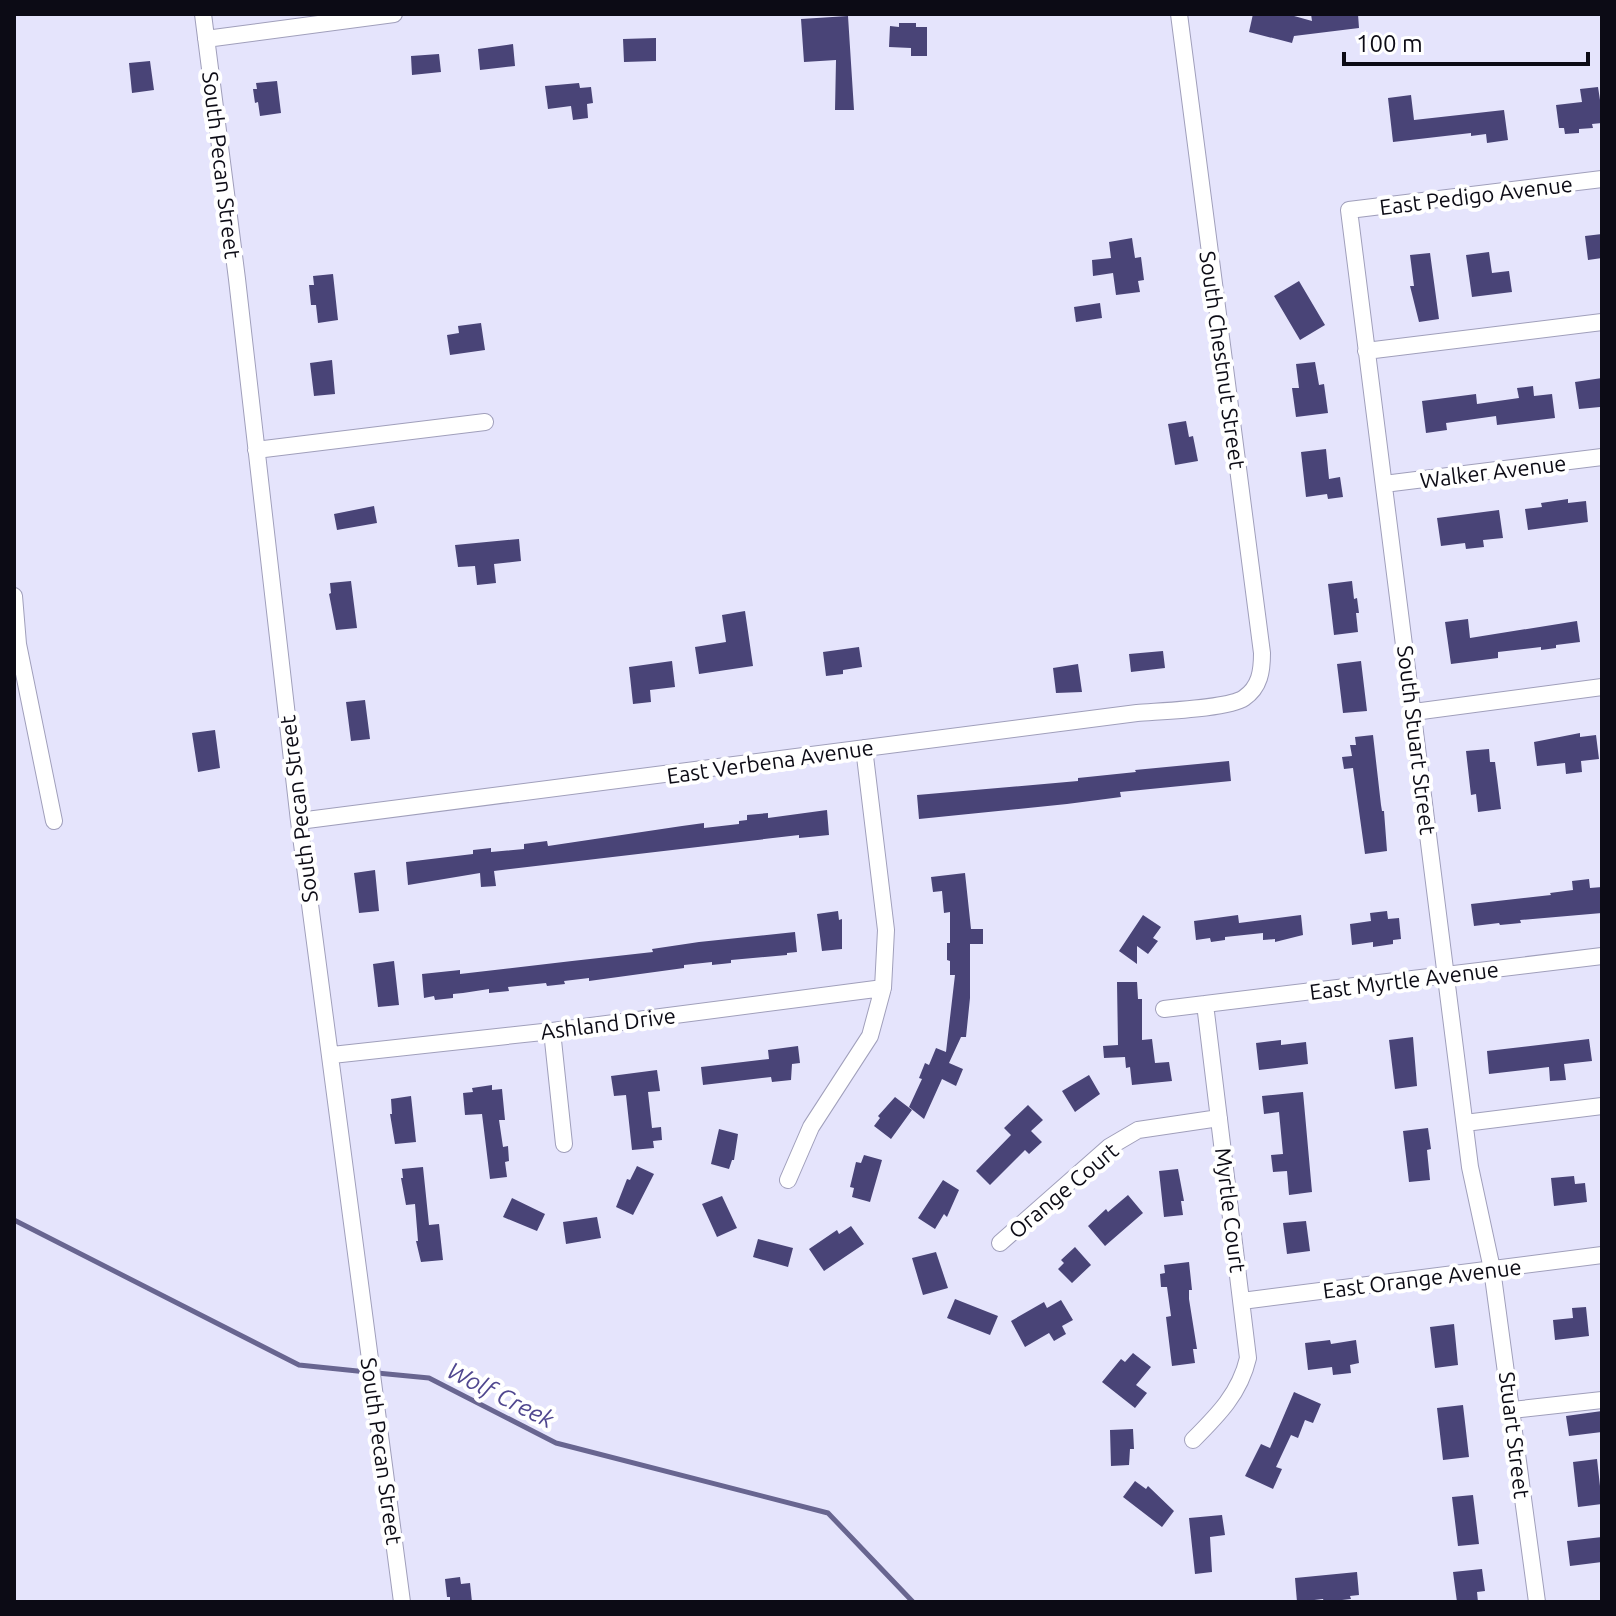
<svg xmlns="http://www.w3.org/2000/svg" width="1616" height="1616" viewBox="0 0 1616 1616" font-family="Ubuntu,sans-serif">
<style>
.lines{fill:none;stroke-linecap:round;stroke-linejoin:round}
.stream{stroke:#686590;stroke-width:5}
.building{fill:#494477}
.minor-casing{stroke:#a09fbb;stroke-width:18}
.minor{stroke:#fff;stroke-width:16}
.labels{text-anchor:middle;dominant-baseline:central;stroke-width:8;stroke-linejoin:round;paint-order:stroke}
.street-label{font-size:22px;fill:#0c0b15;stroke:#fff}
.water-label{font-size:24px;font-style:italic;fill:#50478f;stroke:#fff}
</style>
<rect width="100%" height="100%" fill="#e5e4fc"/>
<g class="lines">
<path class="stream" d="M14,1220L299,1365L367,1372
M377,1373L429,1378L556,1443L828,1513L913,1602"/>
</g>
<path class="building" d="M1253,14H1287L1312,21L1311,14H1358L1359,28L1294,36L1292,43L1249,32Z
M848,16L854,110H835L836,60L804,62L801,19Z
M899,23H916V27H927V56H911V48L889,47L890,26L899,27Z
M656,38V61L624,62L623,39Z
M513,44L515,66L480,70L478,49Z
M439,54L441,72L412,75L411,56Z
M150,61L154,90L132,93L129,63Z
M277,81L281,113L260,116L258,102L255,103L253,89H257L256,83Z
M579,83L580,88L591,87L593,103L587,104L588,118L573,120L571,106L548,109L545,86Z
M1598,87L1600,100H1602V123L1592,124L1593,128L1579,129V133L1565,134L1564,128H1559L1556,105L1582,102L1580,89Z
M1411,95L1414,120L1504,110L1508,140L1487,143L1486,134L1471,136V133L1393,142L1388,98Z
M1602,234V258L1588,260L1585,236Z
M1132,238L1135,258L1141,257L1144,280L1138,281L1140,292L1116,295L1113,273L1093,276L1092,260L1111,258L1109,242Z
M1489,252L1492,273L1509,271L1512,292L1472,297L1466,255Z
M1430,253L1439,319L1419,322L1410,286H1414L1410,255Z
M333,274L338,320L318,323L316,305H311L309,285H314L313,276Z
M1299,281L1325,325L1300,340L1274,296Z
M1100,303L1102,318L1076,322L1074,307Z
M481,323L485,350L450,355L447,335L459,333L458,326Z
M332,360L335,394L314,396L310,363Z
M1315,362L1319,385L1324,384L1328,413L1296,417L1292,388H1299L1296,364Z
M1602,378L1600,407L1579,409L1575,382Z
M1533,386L1534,396L1552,394L1555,418L1497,425L1496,416L1446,423L1447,430L1426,433L1422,401L1476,394L1477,404L1519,398L1517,388Z
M1186,421L1189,437L1193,436L1198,461L1175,465L1168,424Z
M1326,449L1329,479L1340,477L1343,497L1328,499L1327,494L1306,497L1301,452Z
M1568,499V503L1586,501L1588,522L1528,530L1525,509L1542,507L1541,503Z
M374,506L377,523L337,530L334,514Z
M1499,510L1503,538L1483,540L1484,547L1466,549L1465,543L1441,546L1437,518Z
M519,539L521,561L494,564L496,583L477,585L475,566L458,567L455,545Z
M351,581L357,628L336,630L329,594L331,593L330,583Z
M1352,581L1354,599L1357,598L1359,613H1356L1358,632L1334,635L1328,584Z
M745,611L753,666L699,674L695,647L726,642L722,615Z
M1468,619L1470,638L1577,621L1580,642L1556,645V648L1541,650V647L1498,652V658L1451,664L1445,622Z
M859,647L862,667L843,670V674L826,676L823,652Z
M1163,651L1165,668L1131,672L1129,654Z
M672,661L675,687L650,690L651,702L633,704L629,667Z
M1361,661L1367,711L1343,713L1337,664Z
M1078,664L1082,692L1056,693L1053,668Z
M365,700L370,739L351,741L346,702Z
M215,730L220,768L198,772L192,733Z
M1580,733V737L1596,735L1599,759L1581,761L1582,772L1566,774L1565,763L1537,766L1534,742Z
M1373,735L1381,805L1382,811H1384L1387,851L1365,854L1353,768L1344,769L1342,757L1352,756L1350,745H1356L1355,737Z
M1489,749L1490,762H1495L1501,809L1478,812L1476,794L1471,795L1466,751Z
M1229,761L1231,781L1120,792L1121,797L1067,804L919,819L917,795L1078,781V778L1136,772L1135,770Z
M827,810L829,835L799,838V835L494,871L496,886L481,887L480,873L408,885L406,862L473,854V850L491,848V852L524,849V844L547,841L548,846L682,826L704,823V828L739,824V821L747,820V815L768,813V818Z
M375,870L379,911L359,913L354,873Z
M965,873L971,929H983V944H970V998L966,1037H961L949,1063L963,1069L956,1086L942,1079L924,1119L909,1107L922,1079L919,1078L925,1063L929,1065L936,1048L946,1052L955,975H950V961L947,960V943H950V912L944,913L942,891L933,892L931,877Z
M1589,879L1590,888L1602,887V913L1520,920L1521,923L1500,925L1499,923L1474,926L1471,904L1551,895L1550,893L1573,890L1572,881Z
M838,911L839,920L842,919V949L822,951L817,914Z
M1387,911L1388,919L1399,918L1401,939L1393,940V944L1373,947V942L1352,945L1350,924L1371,921L1370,913Z
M1143,915L1161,927L1153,938L1158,941L1148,954L1137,946V964L1119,951Z
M1238,915L1239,923L1301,915L1303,935L1275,942V939L1263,940V933L1225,937V940L1211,942L1210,938L1196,940L1194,921Z
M795,932L797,952L787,953V955L731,960V963L712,965V962L684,965V968L589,981V978L564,981L565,984L547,986L546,983L508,987L509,991L489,993V989L463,993L453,994V998L435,1000L434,996L424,998L422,974L460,970V974L572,961L653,952L652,949L699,942Z
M394,961L399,1005L378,1007L373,964Z
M1117,982H1137L1138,999H1142V1040L1152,1039L1155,1063L1169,1062L1172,1081L1132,1085L1130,1067L1126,1068L1125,1057L1104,1058L1103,1046L1118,1045Z
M1413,1037L1417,1086L1395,1089L1389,1040Z
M1589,1039L1592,1061L1564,1064L1566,1080L1550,1081L1549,1067L1489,1074L1487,1051Z
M1281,1040V1045L1306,1042L1308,1064L1259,1070L1256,1043Z
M798,1046L800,1063L792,1064L791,1080L772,1082L771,1077L703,1085L701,1067L769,1059L768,1050Z
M657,1070L660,1091L648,1092L652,1128L661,1127L662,1140L653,1141L654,1148L632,1150L626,1095L614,1096L611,1076Z
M1089,1075L1100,1094L1075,1112L1062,1091Z
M492,1085V1090L502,1089L505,1120H499L503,1147L508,1146L509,1161L505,1162L507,1177L490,1179L482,1114L465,1115L463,1093L473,1092L472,1088Z
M1303,1092L1312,1192L1289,1195L1287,1171L1273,1172L1271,1155L1283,1154L1279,1112L1264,1114L1262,1096Z
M411,1096L416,1142L395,1144L390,1114H392L391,1099Z
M895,1097L912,1110L891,1139L874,1126L880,1118L878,1116Z
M1028,1105L1043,1120L1031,1131L1042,1142L1029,1154L1025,1150L990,1185L976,1171L1011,1135L1004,1128Z
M1428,1128L1431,1149L1427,1150L1430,1180L1409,1182L1403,1131Z
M719,1129L738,1134L734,1160H732L729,1169L711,1164Z
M864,1155L882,1160L870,1202L852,1197L854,1188L850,1187L856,1162L861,1163Z
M637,1166L654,1174L633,1215L616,1207L627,1179L630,1180Z
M423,1167L429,1225L439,1224L443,1260L421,1262L416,1241H418L415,1204L406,1205L401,1178H403L402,1169Z
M1178,1169L1184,1201H1181L1183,1215L1164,1217L1159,1171Z
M1574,1176L1575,1184L1585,1183L1587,1202L1554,1206L1551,1178Z
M943,1180L959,1190L947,1217L944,1214L935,1229L918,1218Z
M1128,1195L1143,1213L1105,1246L1088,1226L1106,1209L1108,1212Z
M722,1196L737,1228L717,1237L702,1204Z
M512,1198L545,1214L537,1231L503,1217Z
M597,1217L601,1238L566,1244L563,1222Z
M1306,1221L1310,1251L1287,1254L1283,1223Z
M851,1226L864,1244L824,1271L809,1249L837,1230L839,1234Z
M758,1239L793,1248L788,1267L753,1257Z
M1075,1247L1091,1265L1072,1283L1058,1269L1064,1263L1061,1260Z
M936,1252L948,1288L923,1295L912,1258Z
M1189,1262L1192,1290H1189V1299L1197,1349H1193L1195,1363L1172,1366L1166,1317L1171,1316L1167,1287H1161L1160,1274L1165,1273L1164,1265Z
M955,1299L998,1316L990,1335L947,1318Z
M1061,1300L1073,1320L1062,1326L1066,1334L1054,1341L1049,1333L1025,1347L1011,1321L1044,1302L1047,1308Z
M1586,1307L1589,1336L1555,1340L1553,1320L1573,1318L1572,1308Z
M1454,1324L1458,1365L1435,1368L1430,1327Z
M1330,1340L1331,1344L1356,1340L1359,1363L1350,1365L1351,1373L1333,1375L1332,1367L1308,1370L1305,1343Z
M1133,1353L1151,1367L1136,1385L1147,1393L1135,1408L1102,1382L1121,1359L1125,1362Z
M1294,1392L1321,1404L1313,1423L1305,1420L1298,1438L1291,1435L1276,1467L1282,1469L1273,1489L1245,1476L1261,1444L1270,1448Z
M1463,1405L1469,1457L1443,1460L1437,1408Z
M1602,1411V1432L1569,1436L1566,1416Z
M1133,1429L1134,1449H1130L1129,1465L1111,1466L1110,1430Z
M1597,1459L1602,1504L1578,1507L1573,1462Z
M1135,1481L1146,1489L1148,1486L1174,1511L1162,1527L1123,1497Z
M1473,1495L1479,1544L1458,1546L1452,1497Z
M1222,1515L1225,1535L1210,1537L1212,1572L1195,1574L1189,1518Z
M1602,1537V1562L1570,1566L1567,1541Z
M1482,1569L1485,1591L1477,1592L1478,1602H1457L1453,1572Z
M1357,1572L1359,1595L1350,1596L1351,1599L1324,1602L1323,1599L1297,1602L1295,1578Z
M460,1577L461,1584L470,1583L472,1602H450V1597H447L445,1579Z"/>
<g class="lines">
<g class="minor-casing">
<path id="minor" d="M203,14L237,279L299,821L402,1602
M206,39L394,14
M1366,351L1602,322
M256,450L485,422
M1384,484L1602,457
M14,596L18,644L54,821
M1414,712L1602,687
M299,821L1137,713C1159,711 1228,709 1244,698C1260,687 1262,671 1262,653L1179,14
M1164,1009L1602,956
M552,1031L564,1144
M332,1055L552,1031L883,988
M1465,1123L1602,1106
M788,1180L811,1127L870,1036L883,988L886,930L864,748
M1000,1243L1109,1147L1138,1130L1219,1118
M1242,1301L1602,1255
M1512,1410L1602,1400
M1193,1440C1218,1415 1240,1393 1248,1358L1205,1004
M1537,1602L1492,1269L1470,1167L1349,210L1602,179"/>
</g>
<use href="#minor" class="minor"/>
</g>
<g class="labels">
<g class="street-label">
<text transform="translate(222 165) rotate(83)">South Pecan Street</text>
<text transform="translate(1476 195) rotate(-7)">East Pedigo Avenue</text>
<text transform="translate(1223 360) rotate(82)">South Chestnut Street</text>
<text transform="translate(1493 471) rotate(-7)">Walker Avenue</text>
<text transform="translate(1417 740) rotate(83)">South Stuart Street</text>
<text transform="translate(770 761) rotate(-8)">East Verbena Avenue</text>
<text transform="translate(298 809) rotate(-97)">South Pecan Street</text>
<text transform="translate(1404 980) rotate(-7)">East Myrtle Avenue</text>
<text transform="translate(608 1023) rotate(-7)">Ashland Drive</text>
<text transform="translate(1063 1190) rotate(-40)">Orange Court</text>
<text transform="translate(1231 1210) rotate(83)">Myrtle Court</text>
<text transform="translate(1422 1278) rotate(-7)">East Orange Avenue</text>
<text transform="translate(1515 1435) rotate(83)">Stuart Street</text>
<text transform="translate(382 1451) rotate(82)">South Pecan Street</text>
</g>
<g class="water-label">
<text transform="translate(501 1395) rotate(27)">Wolf Creek</text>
</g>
</g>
<rect width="1616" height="1616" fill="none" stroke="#0c0b15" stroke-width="32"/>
<path d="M1344 52v12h244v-12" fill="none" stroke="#0c0b15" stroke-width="4"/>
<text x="1356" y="52" font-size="24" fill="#0c0b15" stroke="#ffffff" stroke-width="6" paint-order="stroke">100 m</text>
</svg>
